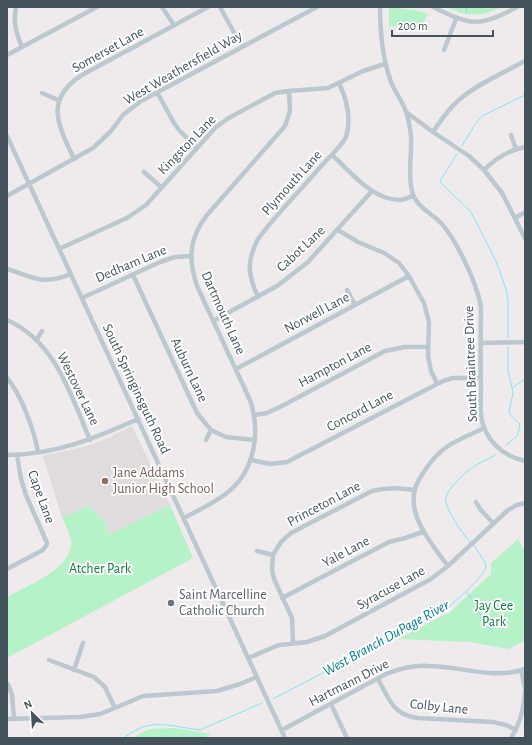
<svg xmlns="http://www.w3.org/2000/svg" width="532" height="745" viewBox="0 0 532 745" font-family="'Alegreya Sans',sans-serif">
<style>
.education{fill:#e0dcde}
.green{fill:#b5f2c7}
.lines{fill:none;stroke-linecap:round;stroke-linejoin:round}
.stream{stroke:#7ee5f2;stroke-width:1}
.minor{stroke:#bbc8d0;stroke-width:4.5}
.education-dot{fill:#8d6e63;stroke:#fff;stroke-width:1.5}
.worship-dot{fill:#6b7280;stroke:#fff;stroke-width:1.5}
.labels{text-anchor:middle;dominant-baseline:central;stroke-width:4;stroke-linejoin:round;paint-order:stroke}
.street-label{font-size:14px;fill:#43525b;stroke:#fff}
.education-label{font-size:14px;fill:#785e54;stroke:#fff;text-anchor:start}
.park-label{font-size:14px;fill:#0f803d;stroke:#fff}
.worship-label{font-size:14px;fill:#5b616d;stroke:#fff;text-anchor:start}
.water-label{font-size:15px;font-style:italic;fill:#047f8f;stroke:#fff}
</style>
<rect width="100%" height="100%" fill="#efebec"/>
<path class="education" d="M132,426L170,505L108,535L107,525L102,518L88,506L62,518L43,456L87,446L108,438Z"/>
<path class="green" d="M389,7L420,11L428,14L424,21L419,24H409L389,27Z
M447,7H501C482,17 466,17 447,7Z
M170,505L193,558L7,658V597C27,586 66,571 71,547C73,538 66,526 62,518L88,506L102,518L107,525L108,535Z
M518,539L525,552V640L509,649L469,642L398,639L450,612L491,574V563Z
M173,728L212,734L203,738H132L149,729Z"/>
<g class="lines">
<path class="stream" d="M466,13L467,7
M462,146L474,126L482,116L525,95
M457,154L440,181L443,185L471,212L496,261L506,289L508,300V338
M512,388L525,379
M506,445L517,436L520,427L519,423L510,415L509,411L513,393L508,370V347
M470,542C463,534 443,507 446,497C448,488 466,472 473,467C480,462 488,460 495,455
M466,592L474,602C474,609 482,613 481,620C485,625 489,629 494,631
M273,699L449,607C456,600 487,575 486,565C486,563 475,547 473,544
M123,738C130,734 138,728 146,726C164,722 182,728 200,730L262,703"/>
<path class="minor" d="M16,7C13,22 16,33 22,47
M162,7L174,25
M220,7L242,47
M380,7C380,33 382,57 391,82C395,92 403,102 406,112C409,119 410,129 411,136C412,153 407,182 414,197C419,208 431,213 440,222C457,240 476,282 481,306C481,333 480,360 481,387C481,401 479,417 485,430C493,447 507,457 525,461
M433,7C471,26 480,27 517,7
M444,50L456,19
M7,55L97,7
M157,92L174,123L179,130L196,147
M42,93L58,100
M406,112L433,132L469,156L484,170L502,193L525,238
M433,132C441,120 449,108 460,99C479,83 503,73 525,61
M511,135L516,149
M7,136L285,738
M332,155C351,172 373,201 401,200C405,199 410,197 413,196
M74,159C59,126 43,100 82,75L208,7
M484,170C496,158 508,150 525,147
M144,172L161,187
M7,196L93,148L111,131L123,115L141,101L317,7
M515,218L525,212
M338,230L358,242L384,253L399,263L409,276L424,303L429,322L428,356L431,371L437,383
M59,249L127,218L146,205L215,128L227,119L275,93L289,91L328,88L363,71L385,64
M7,269C34,277 42,286 71,274
M133,275L197,413L211,430L226,437L255,440
M347,290L355,305
M258,297C248,275 246,262 258,239C277,213 301,190 322,165C329,158 342,145 346,137C352,118 347,100 339,83
M82,298L160,262L175,257L190,256
M7,320C55,341 71,395 90,440
M213,321L277,286L308,262L372,191
M37,339L42,331
M481,343L525,342
M236,369L409,276
M7,378C22,396 34,430 38,452
M255,415L267,413L282,406L385,351L405,347H428
M206,440L211,430
M7,455C54,455 96,438 138,419
M251,460L270,464L287,462L443,381L453,378H481
M476,502L480,509L493,523
M184,518C199,510 214,503 227,493C255,471 261,432 250,400L197,286C188,259 189,238 207,215L285,126L290,111L289,91
M257,551L273,555
M448,566C433,546 407,516 415,489C416,483 421,476 425,470C431,461 439,452 448,446C459,439 472,434 484,428
M7,569L43,550L46,546L47,543L26,495L21,479L17,455
M282,598L389,542L405,538L423,532
M293,643L292,618L274,579L272,570L273,555L281,542L291,533L372,491C387,487 399,488 414,490
M248,658L279,645L307,642L325,636L431,579L448,566L508,510L517,505L525,503
M49,660L94,677L105,687L115,708
M74,670L83,643
M521,670L525,689
M378,679C389,699 393,715 418,718L493,722L506,725L516,730
M8,684L12,695L14,718
M331,704L347,738
M7,719L80,717L100,714L115,708L143,696L217,691L240,684L257,677
M282,730L386,674C399,669 413,665 428,666C461,666 492,680 525,669
M511,738C521,721 523,711 525,692"/>
</g>
<circle class="education-dot" cx="105" cy="481" r="4"/>
<circle class="worship-dot" cx="171" cy="603" r="4"/>
<g class="labels">
<g class="street-label">
<text transform="translate(108 50) rotate(-29)">Somerset Lane</text>
<text transform="translate(183 68) rotate(-30)">West Weathersfield Way</text>
<text transform="translate(187 145) rotate(-46)">Kingston Lane</text>
<text transform="translate(292 183) rotate(-48)">Plymouth Lane</text>
<text transform="translate(301 249) rotate(-43)">Cabot Lane</text>
<text transform="translate(131 264) rotate(-23)">Dedham Lane</text>
<text transform="translate(223 313) rotate(66)">Dartmouth Lane</text>
<text transform="translate(317 313) rotate(-28)">Norwell Lane</text>
<text transform="translate(471 364) rotate(-92)">South Braintree Drive</text>
<text transform="translate(335 365) rotate(-28)">Hampton Lane</text>
<text transform="translate(189 370) rotate(65)">Auburn Lane</text>
<text transform="translate(78 389) rotate(64)">Westover Lane</text>
<text transform="translate(136 389) rotate(65)">South Springinsguth Road</text>
<text transform="translate(360 411) rotate(-28)">Concord Lane</text>
<text transform="translate(41 497) rotate(70)">Cape Lane</text>
<text transform="translate(324 504) rotate(-28)">Princeton Lane</text>
<text transform="translate(346 552) rotate(-28)">Yale Lane</text>
<text transform="translate(391 588) rotate(-29)">Syracuse Lane</text>
<text transform="translate(349 683) rotate(-27)">Hartmann Drive</text>
<text transform="translate(439 707) rotate(6)">Colby Lane</text>
</g>
<g class="education-label">
<text x="113" y="473">Jane Addams<tspan x="113" dy="16">Junior High School</tspan></text>
</g>
<g class="park-label">
<text x="100" y="569">Atcher Park</text>
<text x="494" y="606">Jay Cee<tspan x="494" dy="16">Park</tspan></text>
</g>
<g class="worship-label">
<text x="179" y="595">Saint Marcelline<tspan x="179" dy="16">Catholic Church</tspan></text>
</g>
<g class="water-label">
<text transform="translate(386 638) rotate(-29)">West Branch DuPage River</text>
</g>
</g>
<rect width="532" height="745" fill="none" stroke="#43525b" stroke-width="16"/>
<g transform="translate(32 713) rotate(335)" stroke="#ffffff" stroke-width="3" paint-order="stroke">
<path d="M0-3L7 15L0 10L-7 15Z" fill="#43525b"/>
<text y="-6" font-size="11" font-weight="bold" text-anchor="middle" fill="#43525b">N</text>
</g>
<path d="M392 30v6h101v-6" fill="none" stroke="#43525b" stroke-width="2"/>
<text x="398" y="30" font-size="12" fill="#43525b" stroke="#ffffff" stroke-width="3" paint-order="stroke">200 m</text>
</svg>
